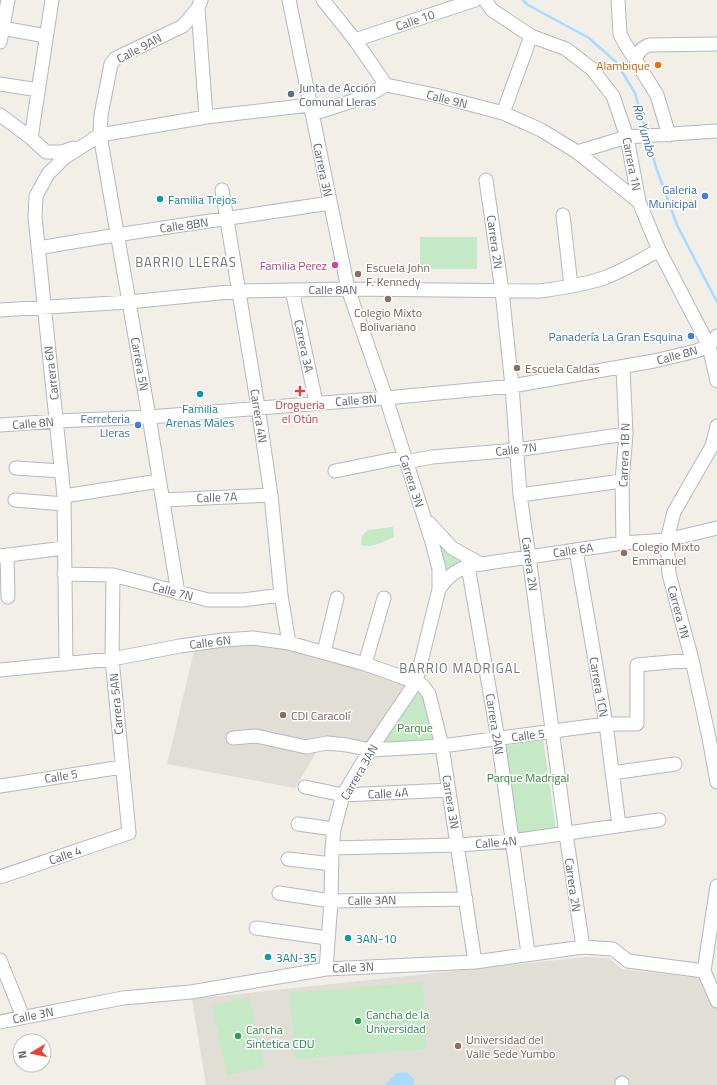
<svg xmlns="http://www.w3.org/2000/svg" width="717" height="1085" viewBox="0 0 717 1085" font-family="'Titillium Web',sans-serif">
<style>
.education{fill:#e1ded6}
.green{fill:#c5e8c5}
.water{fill:#aadaff}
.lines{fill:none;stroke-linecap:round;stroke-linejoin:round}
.stream{stroke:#aadaff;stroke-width:2.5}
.minor-casing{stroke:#b5b8bc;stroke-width:15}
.minor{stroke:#fff;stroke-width:13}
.food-dot{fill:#e8710a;stroke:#fff;stroke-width:1.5}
.service-dot{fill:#5c6f8a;stroke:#fff;stroke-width:1.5}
.shop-dot{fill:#3f7fe0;stroke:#fff;stroke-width:1.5}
.culture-dot{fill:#0f9aa8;stroke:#fff;stroke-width:1.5}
.hotel-dot{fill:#d1479c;stroke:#fff;stroke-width:1.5}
.education-dot{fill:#8d6e63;stroke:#fff;stroke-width:1.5}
.health-dot{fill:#e0444e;stroke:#fff;stroke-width:1.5}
.leisure-dot{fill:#2e9e5b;stroke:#fff;stroke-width:1.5}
.labels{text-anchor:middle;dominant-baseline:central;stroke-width:3;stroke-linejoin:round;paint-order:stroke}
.street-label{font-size:12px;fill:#5f6368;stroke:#fff}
.food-label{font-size:12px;fill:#c56008;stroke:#fff;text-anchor:end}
.service-label{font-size:12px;fill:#4e5e75;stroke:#fff;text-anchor:start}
.shop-label{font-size:12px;fill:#366cbe;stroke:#fff;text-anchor:end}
.culture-label{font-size:12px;fill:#0d838f;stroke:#fff;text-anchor:start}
.hotel-label{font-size:12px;fill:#b23c85;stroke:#fff;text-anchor:end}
.education-label{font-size:12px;fill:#785e54;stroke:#fff;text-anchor:start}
.health-label{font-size:12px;fill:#be3a42;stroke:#fff}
.park-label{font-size:12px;fill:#348238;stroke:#fff}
.leisure-label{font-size:12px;fill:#27864d;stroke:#fff;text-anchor:start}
.water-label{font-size:13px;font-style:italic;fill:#4174aa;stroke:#fff}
.neighbourhood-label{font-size:13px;letter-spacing:1px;fill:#70757a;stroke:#fff}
</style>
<rect width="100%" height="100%" fill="#f1efe8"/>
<path class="education" d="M252,641L287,647L408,684L363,750L320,746L295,788L167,764L195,647Z
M585,957L609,958L622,969L700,978L717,1008V1085H206L192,999Z"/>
<path class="green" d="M420,237H477V269H420Z
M393,527L394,537C384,541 372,549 361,545L362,536L368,530Z
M437,540L461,563L452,566L445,572Z
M419,690L431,714L433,744L379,746Z
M543,740L556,829L516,835L503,746Z
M423,982L426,1049L295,1059L290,993Z
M249,997L265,1067L227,1075L212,1006Z"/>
<path class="water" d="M407,1072L414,1079V1085H384L397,1073Z"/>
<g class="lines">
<path class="stream" d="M523,0L528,5L589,38L616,62L635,93L646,132
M648,139L656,167L677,225L717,302"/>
<g class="minor-casing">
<path id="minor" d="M52,0L31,138L46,152H62L73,148
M289,0L348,289L386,398L432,542L439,569V589L416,682L370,750L343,795L334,829L332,848L331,901L326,969
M323,0L355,40L386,85
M485,0L492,10L531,36L566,49L592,69L613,96L627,137L639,202L659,250L709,346L717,381
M618,0L620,34L624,42L657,95L669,135
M198,8L206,117
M2,28L46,36
M355,40L475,0
M0,42L8,0
M635,61C637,53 641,48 649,45L717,44
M0,84L38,90
M503,113L531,36
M312,114L365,97L386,85L435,95L503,113L541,130L577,152L639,202
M0,115L31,138
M93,139L100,135L206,117L310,105
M577,152L627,137L717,131
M486,180L502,291L512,386L520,495L529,557L566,834L583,947
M222,190L258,407L271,495L281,595L289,643
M563,215L571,286
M38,248C135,231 233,218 330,203
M292,290L316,402
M0,310L129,302L239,291L348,289L540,291C561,288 584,285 604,278C623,271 641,260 659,250
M0,425L57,421L149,417L386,398L512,386L654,361L696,351L709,346L717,336
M717,426L712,446L674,512L667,540L669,574L692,660L709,738L717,782
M406,462L432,457L516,450L626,434
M16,468L61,471
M335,471L404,457
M520,495L622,481
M64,496L159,481
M15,500L64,504
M163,500L271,495
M429,523L452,548L479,563
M623,543L622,481L626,434L623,368
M576,550L606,724L619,825
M7,555L8,597
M0,556L64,548
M468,566L498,739L528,953
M64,574L113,575L208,600H243L281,595
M439,589C447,577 455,571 468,566L623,543L667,540L717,528
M178,593L149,417L100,135L101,115L111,64L116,58L183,26L198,8L201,0
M324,652L337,598
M66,664L64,496L35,217L36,196L48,174L64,158L100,135
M365,664L384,598
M0,670L112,659L180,646L223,640L253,638L289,643L365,664L416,682L423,686L429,694L442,746L475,962
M233,738L256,736L306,747L327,743L347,745L370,750L442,746L606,724H637V665L692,660
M612,773L675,764
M0,786L122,767
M305,787L343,795L449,790
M298,824L334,829
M332,848L458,845L512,841L659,820
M288,859L332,864
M0,877L129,833L112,659L113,575
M717,886L704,971L717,1001
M279,893L331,901L466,899
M256,928L327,938
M0,960L23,1017
M0,1022L123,998L191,992L326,969L475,962L583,947L613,949L628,961L704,971
M622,1083V1085"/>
</g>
<use href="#minor" class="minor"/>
</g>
<circle class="food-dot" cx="658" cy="65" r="4"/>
<circle class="service-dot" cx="291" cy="94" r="4"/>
<g class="shop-dot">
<circle cx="705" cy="196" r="4"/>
<circle cx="691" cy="336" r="4"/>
<circle cx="138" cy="425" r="4"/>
</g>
<g class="culture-dot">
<circle cx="160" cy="199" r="4"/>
<circle cx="200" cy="394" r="4"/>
<circle cx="348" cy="938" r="4"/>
<circle cx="268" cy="957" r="4"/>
</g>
<circle class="hotel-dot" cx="335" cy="265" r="4"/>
<g class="education-dot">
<circle cx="358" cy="274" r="4"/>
<circle cx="388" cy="299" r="4"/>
<circle cx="517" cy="368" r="4"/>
<circle cx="624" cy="553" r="4"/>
<circle cx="283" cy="715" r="4"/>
<circle cx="458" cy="1046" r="4"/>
</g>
<path class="health-dot" d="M298 385h4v4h4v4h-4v4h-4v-4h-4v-4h4z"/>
<g class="leisure-dot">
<circle cx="358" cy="1021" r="4"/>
<circle cx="238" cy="1036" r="4"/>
</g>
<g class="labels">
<g class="street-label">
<text transform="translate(415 20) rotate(-19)">Calle 10</text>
<text transform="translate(139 48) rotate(-28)">Calle 9AN</text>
<text transform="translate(447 99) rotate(14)">Calle 9N</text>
<text transform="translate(632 164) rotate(79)">Carrera 1N</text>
<text transform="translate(323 170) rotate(78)">Carrera 3N</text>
<text transform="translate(184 225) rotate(-8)">Calle 8BN</text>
<text transform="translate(495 242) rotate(82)">Carrera 2N</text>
<text x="333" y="289">Calle 8AN</text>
<text transform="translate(304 346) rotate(78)">Carrera 3A</text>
<text transform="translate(677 355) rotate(-15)">Calle 8N</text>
<text transform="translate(140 364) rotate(80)">Carrera 5N</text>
<text transform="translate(51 373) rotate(-97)">Carrera 6N</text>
<text transform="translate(356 400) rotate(-4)">Calle 8N</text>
<text transform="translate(259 416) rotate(81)">Carrera 4N</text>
<text transform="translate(33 423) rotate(-5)">Calle 8N</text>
<text transform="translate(516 449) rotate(-7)">Calle 7N</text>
<text transform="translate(624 455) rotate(-88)">Carrera 1B N</text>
<text transform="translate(412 481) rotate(72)">Carrera 3N</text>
<text transform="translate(217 497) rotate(-2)">Calle 7A</text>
<text transform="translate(573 550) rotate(-9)">Calle 6A</text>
<text transform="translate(530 564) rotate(82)">Carrera 2N</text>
<text transform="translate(173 591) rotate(15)">Calle 7N</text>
<text transform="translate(679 612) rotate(75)">Carrera 1N</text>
<text transform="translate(210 642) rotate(-7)">Calle 6N</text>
<text transform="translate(599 687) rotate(80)">Carrera 1CN</text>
<text transform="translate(116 704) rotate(-95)">Carrera 5AN</text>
<text transform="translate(495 724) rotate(81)">Carrera 2AN</text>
<text transform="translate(528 735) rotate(-7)">Calle 5</text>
<text transform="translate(359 772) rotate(-60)">Carrera 3AN</text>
<text transform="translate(61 776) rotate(-9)">Calle 5</text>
<text transform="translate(388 793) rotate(-3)">Calle 4A</text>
<text transform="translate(451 802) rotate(81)">Carrera 3N</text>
<text transform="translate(496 842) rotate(-5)">Calle 4N</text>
<text transform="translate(65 855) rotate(-19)">Calle 4</text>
<text transform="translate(573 885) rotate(82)">Carrera 2N</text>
<text transform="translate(372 900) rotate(-1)">Calle 3AN</text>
<text transform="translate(353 967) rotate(-3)">Calle 3N</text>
<text transform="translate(33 1015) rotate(-11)">Calle 3N</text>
</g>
<g class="food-label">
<text x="650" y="65">Alambique</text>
</g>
<g class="service-label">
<text x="299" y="87">Junta de Acción<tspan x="299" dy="14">Comunal Lleras</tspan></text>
</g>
<g class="shop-label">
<text x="697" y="189">Galeria<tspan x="697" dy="14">Municipal</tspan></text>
<text x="683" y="336">Panadería La Gran Esquina</text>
<text x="130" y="418">Ferreteria<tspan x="130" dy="14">Lleras</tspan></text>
</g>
<g class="culture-label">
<text x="168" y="199">Familia Trejos</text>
<text x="200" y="408" text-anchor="middle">Familia<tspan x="200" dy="14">Arenas Males</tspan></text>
<text x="356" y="938">3AN-10</text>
<text x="276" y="957">3AN-35</text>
</g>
<g class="hotel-label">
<text x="327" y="265">Familia Perez</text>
</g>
<g class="education-label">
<text x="366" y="267">Escuela John<tspan x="366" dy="14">F. Kennedy</tspan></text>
<text x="388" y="312" text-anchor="middle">Colegio Mixto<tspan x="388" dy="14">Bolivariano</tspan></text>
<text x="525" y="368">Escuela Caldas</text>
<text x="632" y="546">Colegio Mixto<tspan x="632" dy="14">Emmanuel</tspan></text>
<text x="291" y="715">CDI Caracolí</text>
<text x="466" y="1039">Universidad del<tspan x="466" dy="14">Valle Sede Yumbo</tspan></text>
</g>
<g class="health-label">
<text x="300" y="404">Drogueria<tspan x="300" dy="14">el Otún</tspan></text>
</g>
<g class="park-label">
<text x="415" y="727">Parque</text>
<text x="528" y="777">Parque Madrigal</text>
</g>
<g class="leisure-label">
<text x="366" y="1014">Cancha de la<tspan x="366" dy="14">Universidad</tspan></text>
<text x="246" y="1029">Cancha<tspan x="246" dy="14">Sintetica CDU</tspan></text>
</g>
<g class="water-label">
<text transform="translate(645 130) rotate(74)">Río Yumbo</text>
</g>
<g class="neighbourhood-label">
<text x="186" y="262">BARRIO LLERAS</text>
<text x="460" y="668">BARRIO MADRIGAL</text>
</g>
</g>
<g transform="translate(32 1053) rotate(260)"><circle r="19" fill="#ffffff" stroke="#bfc1c3"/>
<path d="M0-3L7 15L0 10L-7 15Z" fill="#ea4335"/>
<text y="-6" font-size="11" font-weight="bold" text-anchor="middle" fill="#5f6368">N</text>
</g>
</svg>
